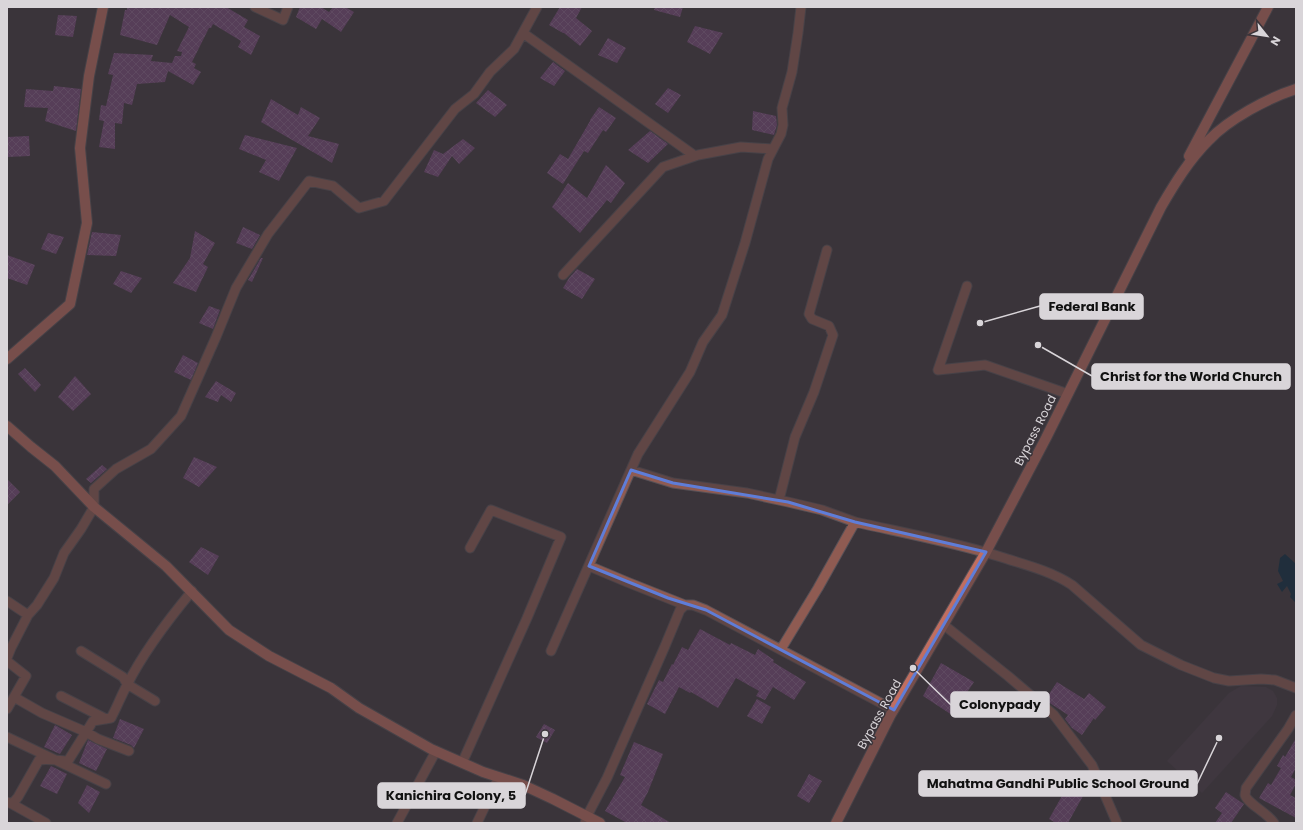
<svg xmlns="http://www.w3.org/2000/svg" width="1303" height="830" viewBox="0 0 1303 830" font-family="Poppins,sans-serif">
<style>
.built{fill:#453a46}
.water{fill:#02273e}
.building{fill:url(#building-cross-hatch)}
.lines{fill:none;stroke-linecap:round;stroke-linejoin:round}
.street-casing{stroke:#575157;stroke-width:11}
.secondary-casing{stroke:#575157;stroke-width:12}
.street{stroke:#8f5b52;stroke-width:9}
.secondary{stroke:#c06e60;stroke-width:10}
.marked{fill:none;stroke:#5f7dd8;stroke-width:3;stroke-linejoin:round}
.labels{text-anchor:middle;dominant-baseline:central;stroke-width:3;stroke-linejoin:round;paint-order:stroke}
.street-label{font-size:12px;fill:#d9d5d9;stroke:#3a343a}
.leader{fill:none;stroke:#d9d5d9;stroke-width:1.5}
.callout-dot{fill:#d9d5d9;stroke:#3a343a;stroke-width:1.5}
.callout{fill:#d9d5d9;stroke:#d9d5d9;stroke-width:1.5}
.callout-label{font-size:13px;text-anchor:middle;font-weight:bold;fill:#111}
</style>
<defs>
<pattern id="building-cross-hatch" width="8" height="8" patternUnits="userSpaceOnUse"><rect width="8" height="8" fill="#78497d"/><path d="M0 0l8 8M0 8l8-8" fill="none" stroke="#8b628f"/></pattern>
</defs>
<rect width="100%" height="100%" fill="#3a343a"/>
<path class="built" d="M1241,686L1266,687L1273,691L1277,698V705L1272,716L1202,793L1167,761L1229,693Z"/>
<path class="water" d="M1285,554L1296,564V603L1290,597L1291,594L1287,586L1282,592L1277,584L1283,581L1278,571L1280,558Z"/>
<path class="building" d="M127,7H226L248,20L244,27L260,36L251,55L238,47L241,41L213,24L211,28H209L192,62L196,64L194,68L201,72L193,85L168,71L165,82L137,84L132,105L124,103L122,124L115,123V149L99,147L104,121L99,120L101,105L106,106L113,75L108,74L114,53L153,55L151,61L172,63L175,56H181L182,52L177,51L189,27L170,15L157,45L120,35L125,10H127Z
M300,7H321L329,12L333,7H345L354,12L341,32L322,19L316,29L296,17Z
M560,7H582L576,18L592,31L580,46L564,33H563L549,25Z
M655,7H683L680,17L654,10Z
M58,15L77,16L73,37L55,35Z
M695,26L723,33L710,54L687,42Z
M608,38L626,48L617,63L598,55Z
M553,62L565,71L554,86L540,78Z
M54,86L81,89L76,131L45,121L48,108L24,107L26,89L53,91Z
M668,88L681,95L668,113L655,104Z
M488,90L507,105L495,117L476,103Z
M271,99L298,115L301,107L320,118L308,136L339,144L332,163L261,122Z
M599,107L616,118L606,132L603,130L588,153L584,151L563,184L547,173L560,154L568,159L590,121V120Z
M753,111L776,116L777,125L774,135L752,130Z
M650,131L668,144L648,163L628,150Z
M245,135L297,148L279,181L259,172L266,160L239,149Z
M29,136L30,156L7,157V137Z
M463,139L475,148L459,164L452,156L438,177L424,172L434,150L443,154Z
M606,165L625,183L611,203L607,200L580,233L552,207L568,183L587,198Z
M243,227L260,235L252,249L236,243Z
M195,231L215,243L203,264L208,267L196,292L173,283L190,258Z
M92,232L121,235L116,256L87,255Z
M48,233L64,237L56,254L41,249Z
M7,255L35,265L27,285L7,278Z
M261,258H263L252,282L248,280Z
M577,269L595,279L582,299L563,288L569,278Z
M121,271L142,278L131,293L113,284Z
M209,306L220,310L213,329L199,323Z
M183,355L198,363L191,380L174,372Z
M25,368L41,385L35,392L18,374Z
M75,376L91,394L73,411L58,397Z
M216,381L236,393L231,402L221,395L218,402L205,397Z
M194,457L217,467L199,487L183,478Z
M102,465L107,469L91,483L86,479Z
M7,479L20,492L7,505Z
M201,547L219,556L208,575L189,562Z
M700,629L730,645L731,643L755,655L758,649L774,660L773,662L806,682L794,700L773,687L765,700L756,696L759,691L736,678L718,708L691,692L690,693L679,687L665,714L647,704L659,680L663,682L672,664L673,665L682,647L688,650Z
M941,663L974,682L952,715L923,696Z
M1057,682L1084,699L1089,693L1106,707L1095,720L1094,718L1082,735L1072,728L1065,719L1068,715L1045,700Z
M757,699L771,707L762,724L747,716Z
M120,719L144,729L134,748L131,745L113,738Z
M544,724L555,730L547,743L536,737Z
M55,725L72,735L60,754L44,747Z
M1296,738V768L1291,777L1296,780V784L1290,795L1296,798V818L1259,798L1268,783L1271,785L1281,768L1277,766L1283,755L1285,757Z
M88,740L107,749L96,771L79,763Z
M634,742L663,754L648,792L641,805L671,823H627L605,811L625,777L620,775Z
M51,766L67,774L57,794L40,786Z
M809,774L822,781L809,803L797,796Z
M87,785L100,792L89,813L78,803Z
M1067,787L1083,796L1068,823H1056L1049,819Z
M1226,792L1244,804L1231,823H1215L1222,813L1215,808Z"/>
<g class="lines">
<g class="street-casing">
<path id="street" d="M255,7L283,20L288,7
M523,33L695,156
M563,275L663,167L698,155L741,147L772,149
M967,286L938,370L985,365L1068,394
M631,470L673,483L747,493L788,502L822,510L855,522L818,588L781,649
M779,500L795,437L814,392L833,335L829,326L812,319L809,314L827,250
M855,522C904,533 954,542 1001,557C1026,565 1051,571 1072,585L1141,645L1181,665L1214,678L1229,681L1261,679L1275,680L1296,688
M589,566L627,582L685,605
M7,601L28,615L37,605L54,578L64,553L81,529L94,507V489L116,469L151,449L181,416L216,337L236,288L268,234L309,181L333,186L359,208L384,201L455,109L474,94L490,72L514,49L537,7
M944,625L1008,676L1054,715L1092,765L1117,823
M81,651L123,677L127,684L155,701
M551,651L638,454L690,372L703,342L722,315L745,243L768,159L781,134L783,125L782,108L792,72L798,33L801,7
M7,658L11,648L28,615
M7,661L26,676L7,709
M61,696L106,719
M14,697L42,713L86,732L98,739L129,751
M7,737L106,784
M462,763L527,618L561,537L491,510L470,548
M7,802L12,804L18,797L39,760C49,758 58,761 68,761L93,721L111,718C117,707 121,696 127,685C144,651 168,620 192,591
M12,804L46,823
M397,823L436,751
M477,823L499,777
M585,823L587,816L607,778L665,646L680,610L685,605H693L706,610L894,710
M1274,823C1268,813 1248,804 1245,795C1245,793 1246,791 1246,788L1288,729L1296,715"/>
</g>
<g class="secondary-casing">
<path id="secondary" d="M1189,156L1268,7
M7,359L70,304L87,223L80,148L89,76L103,7
M7,426L31,447L55,466L94,507L166,566L229,630L269,656L331,688L359,708L431,749L483,772L523,785L553,799L600,823
M836,823L890,716L986,552L1046,438L1161,207C1175,183 1189,160 1209,140C1229,119 1268,98 1296,89"/>
</g>
<use href="#street" class="street"/>
<use href="#secondary" class="secondary"/>
</g>
<path d="M0 0H1303V830H0ZM631,470L673,483L788,502L855,522L986,552L894,710L706,610L668,598L589,566Z" fill="#3a343a" fill-opacity=".55" fill-rule="evenodd"/>
<path class="marked" d="M631,470L673,483L788,502L855,522L986,552L894,710L706,610L668,598L589,566Z"/>
<g class="labels">
<g class="street-label">
<text transform="translate(1035 430) rotate(-63)">Bypass Road</text>
<text transform="translate(879 714) rotate(-61)">Bypass Road</text>
</g>
</g>
<path class="leader" d="M980 323L1040 306M1038 345L1092 376M913 668L951 705M1219 738L1197 784M545 734L525 795"/>
<g class="callout-dot">
<circle cx="980" cy="323" r="4"/>
<circle cx="1038" cy="345" r="4"/>
<circle cx="913" cy="668" r="4"/>
<circle cx="1219" cy="738" r="4"/>
<circle cx="545" cy="734" r="4"/>
</g>
<g class="callout">
<rect x="1040" y="294" width="103" height="25" rx="4"/>
<rect x="1092" y="364" width="198" height="25" rx="4"/>
<rect x="951" y="692" width="98" height="25" rx="4"/>
<rect x="919" y="771" width="278" height="25" rx="4"/>
<rect x="378" y="783" width="147" height="25" rx="4"/>
</g>
<g class="callout-label">
<text x="1092" y="311">Federal Bank</text>
<text x="1191" y="381">Christ for the World Church</text>
<text x="1000" y="709">Colonypady</text>
<text x="1058" y="788">Mahatma Gandhi Public School Ground</text>
<text x="451" y="800">Kanichira Colony, 5</text>
</g>
<rect width="1303" height="830" fill="none" stroke="#d9d5d9" stroke-width="16"/>
<g transform="translate(1267 36) rotate(120)" stroke="#3a343a" stroke-width="3" paint-order="stroke">
<path d="M0-3L7 15L0 10L-7 15Z" fill="#d9d5d9"/>
<text y="-6" font-size="11" font-weight="bold" text-anchor="middle" fill="#d9d5d9">N</text>
</g>
</svg>
